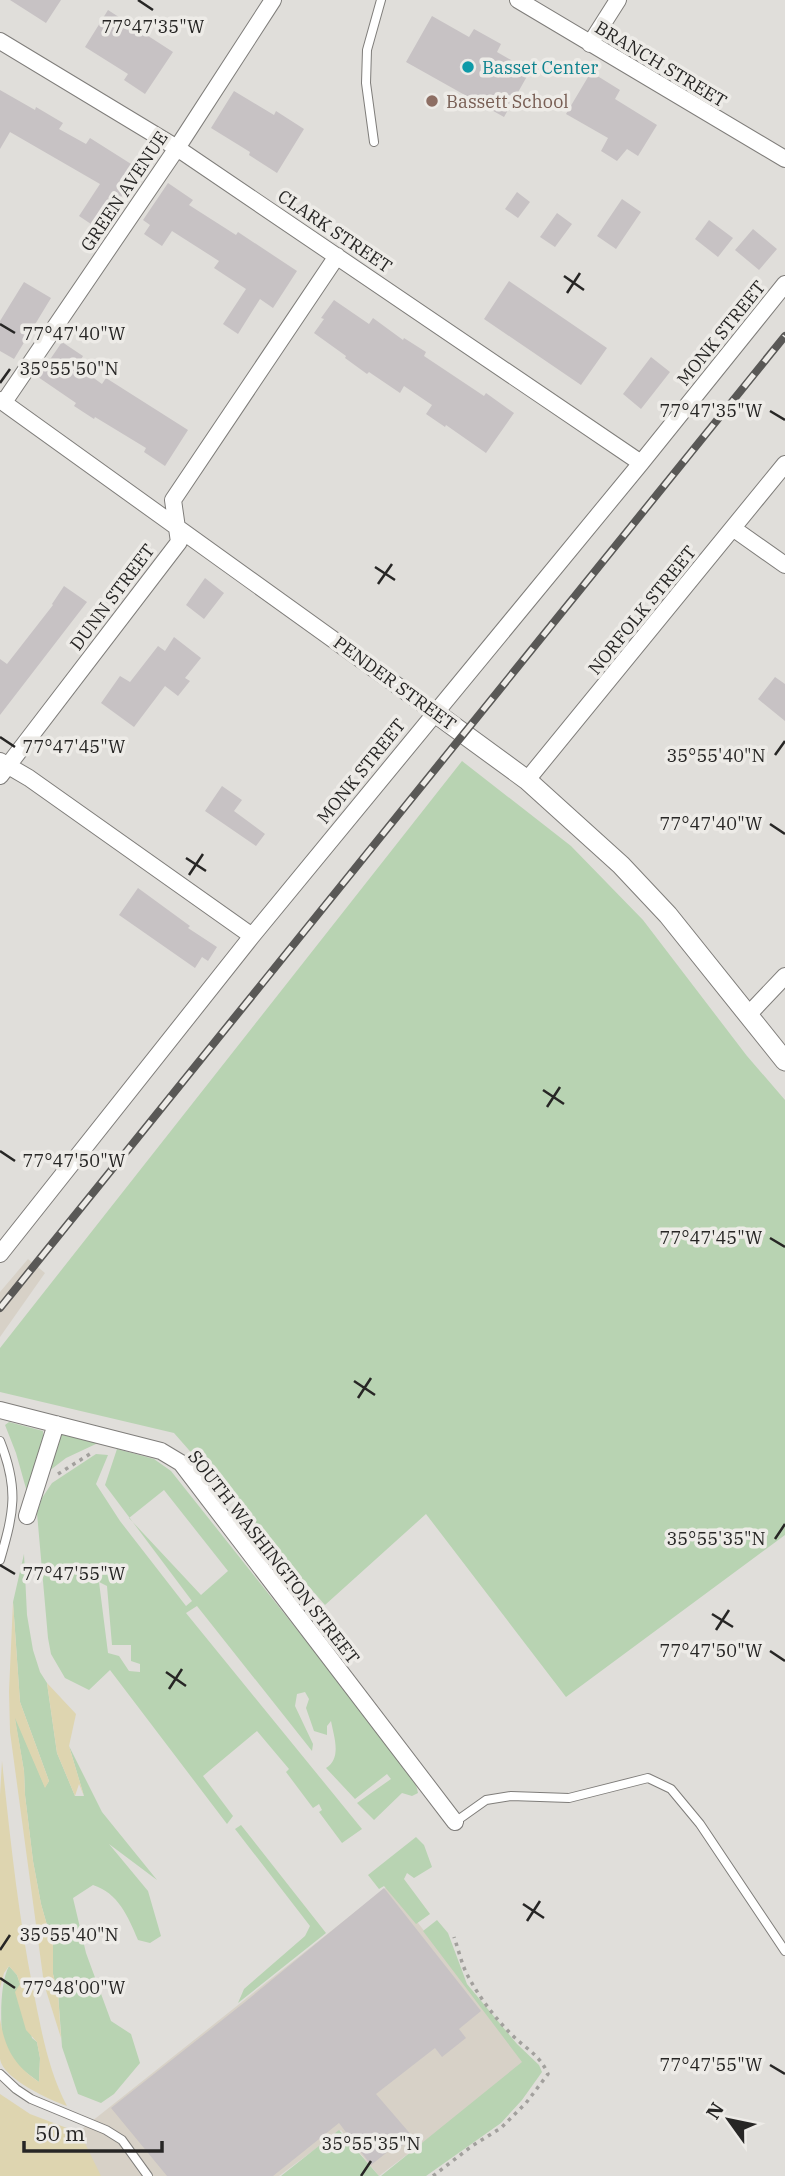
<svg xmlns="http://www.w3.org/2000/svg" width="785" height="2176" viewBox="0 0 785 2176" font-family="'IBM Plex Serif',serif">
<style>
.built{fill:#d7d1c7}
.green{fill:#b8d3b2;fill-rule:evenodd}
.sand{fill:#ded5b0}
.building{fill:#c7c2c4}
.lines{fill:none;stroke-linecap:round;stroke-linejoin:round}
.service-casing{stroke:#7f7d7a;stroke-width:10}
.minor-casing{stroke:#7f7d7a;stroke-width:18}
.tertiary-casing{stroke:#7f7d7a;stroke-width:21}
.path{stroke:#a2a09d;stroke-width:3.5;stroke-dasharray:3.5 5;stroke-linecap:butt}
.service{stroke:#fff;stroke-width:8}
.minor{stroke:#fff;stroke-width:16}
.tertiary{stroke:#fff;stroke-width:19}
.rail-casing{stroke:#595856;stroke-width:8}
.rail{stroke:#edebe7;stroke-width:5;stroke-dasharray:16;stroke-linecap:butt}
.ticks{fill:none;stroke:#272625;stroke-width:2.5}
.culture-dot{fill:#0f9aa8;stroke:#edebe7;stroke-width:2.5}
.education-dot{fill:#8d6e63;stroke:#edebe7;stroke-width:2.5}
.labels{text-anchor:middle;dominant-baseline:central;stroke-width:7;stroke-linejoin:round;paint-order:stroke}
.street-label{font-size:18px;fill:#272625;stroke:#edebe7}
.culture-label{font-size:18px;fill:#0d838f;stroke:#edebe7;text-anchor:start}
.education-label{font-size:18px;fill:#785e54;stroke:#edebe7;text-anchor:start}
.ticks-label{font-size:18px;text-anchor:middle;fill:#272625;stroke:#edebe7;stroke-width:7;stroke-linejoin:round;paint-order:stroke}
</style>
<rect width="100%" height="100%" fill="#e0deda"/>
<path class="built" d="M28,1259L45,1273L0,1337V1292Z
M389,1885L526,2064L379,2176L341,2130L279,2176H23Z"/>
<path class="green" d="M462,761L571,846L643,920L747,1056L785,1100V1535L566,1697L426,1514L325,1605L174,1433L0,1392V1348Z
M9,1422L43,1431L44,1444L27,1492L16,1453L5,1425Z
M61,1433L98,1443L66,1458L49,1471Z
M117,1449L154,1459L171,1471L403,1763C408,1775 416,1780 418,1793L412,1796L402,1793L374,1820L357,1803L391,1779L387,1774L355,1799L326,1768C342,1758 334,1737 331,1721L327,1726V1735L314,1731L306,1708L309,1699L305,1692L297,1694L295,1706L313,1744L312,1751L197,1606L186,1613L362,1829L342,1843L319,1812L322,1810L319,1804L313,1808L286,1772L289,1769L257,1731L203,1776L233,1816L227,1824L110,1670L89,1690L65,1678L51,1654L48,1638L37,1513L42,1498L52,1483L96,1454L108,1455L96,1484L120,1521L186,1606L192,1601L105,1485ZM164,1490L228,1571L201,1595L129,1518ZM99,1582L107,1586L112,1645H131V1661L140,1664V1672L129,1671L119,1656L108,1653Z
M24,1554L27,1615L33,1650L40,1672L47,1683L57,1753L75,1796H84L69,1746L102,1812L157,1880L109,1844L148,1891L161,1936L150,1943L138,1940C128,1916 118,1893 93,1885L73,1898L86,1953L111,2021L131,2034L140,2063L114,2094L101,2103L78,2094L62,2047L58,1993L53,1974V1946L41,1904L33,1861L25,1795L24,1771L14,1714L45,1787L49,1781L20,1702L13,1602Z
M241,1825L326,1933L238,2003L244,1989L305,1936L310,1926L235,1829Z
M416,1837L424,1845L432,1867L414,1878L407,1873L404,1879L430,1914L416,1924L384,1886L379,1889L368,1875Z
M437,1920L448,1933L467,1984L517,2044L539,2065L542,2072L522,2100L501,2123L426,2176H381L522,2062L423,1931Z
M9,1966L17,1975L20,1984L32,2038L37,2042L40,2058L39,2082C31,2076 20,2069 14,2060C11,2055 6,2047 3,2041C0,2022 0,1982 9,1966Z
M339,2130L379,2176H281Z"/>
<path class="sand" d="M13,1602L20,1702L49,1781L45,1788L15,1718L24,1771L25,1795L33,1861L41,1904L53,1946V1974L58,1993L61,2038L44,1984L10,1732L9,1691Z
M47,1683L76,1714L69,1746L84,1796L79,1784L75,1796L57,1753Z
M2,1761C10,1837 18,1913 33,1989C41,2029 48,2070 67,2106C50,2100 3,2079 0,2059C0,2046 0,2032 0,2019C5,2049 14,2065 39,2082L40,2058L37,2042L26,2030L15,1992L20,1984L17,1975L9,1966L4,1973L0,1988V1795Z
M0,2094L30,2114L80,2133L101,2176H0Z"/>
<path class="building" d="M10,0H61L46,23Z
M108,10L173,52L145,94L124,80L128,74L85,47Z
M432,16L469,37L474,29L501,44L497,52L530,71L504,117L406,62Z
M591,72L620,90L615,99L657,125L638,156L627,149L617,161L601,151L608,138L566,114Z
M0,90L35,110L36,107L63,123L59,129L86,144L90,138L139,169L100,230L79,216L100,184L10,132L0,149Z
M234,91L274,115L276,111L304,129L277,173L249,155L250,152L211,128Z
M168,183L193,200L189,205L236,235L238,232L297,271L273,308L260,299L238,334L223,324L246,289L214,268L219,261L172,231L162,246L144,234L150,225L143,220Z
M517,192L530,202L518,218L505,209Z
M622,199L641,212L616,249L597,236Z
M557,213L572,224L555,247L540,237Z
M709,220L733,238L718,257L695,239Z
M753,229L777,249L759,270L735,250Z
M509,281L607,348L581,385L484,319Z
M24,282L51,298L14,359L0,351V321Z
M334,300L369,324L373,318L403,340L404,338L426,352L424,356L484,396L486,393L514,413L486,453L446,425L445,427L426,414L432,405L404,386L400,393L369,372L367,374L345,358L346,356L314,333L324,319L321,318Z
M62,342L83,356L77,366L102,384L106,378L188,430L165,466L144,452L146,448L95,417L94,419L74,406L76,403L38,377Z
M651,357L670,372L641,409L623,394Z
M205,578L224,593L204,619L186,605Z
M64,586L87,602L0,715V659L7,664L53,605L52,604Z
M174,637L201,658L185,678L190,681L178,696L165,686L134,727L101,703L120,676L130,682L158,646L165,651Z
M775,677L785,684V721L758,699Z
M222,786L242,800L234,811L265,834L256,846L205,811Z
M138,888L190,926L188,928L217,947L208,961L202,957L195,968L119,915Z
M384,1888L481,2011L459,2029L466,2038L442,2057L435,2048L376,2094L413,2137L398,2149L395,2146L371,2165L339,2123L273,2176H167L111,2108L245,2002Z"/>
<g class="lines">
<g class="service-casing">
<path id="service" d="M374,142L366,83L367,50L381,0
M0,1441C19,1489 14,1512 0,1560
M455,1822L486,1800L511,1796L569,1798L648,1778L671,1789L700,1824L785,1951
M0,2074L16,2089L31,2099L106,2130L122,2140L148,2176"/>
</g>
<g class="minor-casing">
<path id="minor" d="M518,0L785,159
M0,41L177,148L641,463
M590,44L618,0
M0,400L434,712
M4,402L177,148L273,0
M734,529L785,565
M0,761L29,778L252,936
M0,776L179,542L173,500L337,256
M527,780L785,464
M748,1015L785,976
M0,1254L252,936L641,463L785,284
M0,1410L161,1451L181,1463L455,1822
M27,1516L56,1424"/>
</g>
<g class="tertiary-casing">
<path id="tertiary" d="M434,712L527,780L621,865L668,915L785,1061"/>
</g>
<path class="path" d="M58,1474L93,1452
M433,2176L472,2146L501,2128L526,2103L548,2074C540,2055 525,2048 512,2035C495,2018 480,1998 469,1978C462,1966 459,1951 454,1937"/>
<use href="#service" class="service"/>
<use href="#minor" class="minor"/>
<use href="#tertiary" class="tertiary"/>
<g class="rail-casing">
<path id="rail" d="M0,1308L785,336"/>
</g>
<use href="#rail" class="rail"/>
</g>
<path class="ticks" d="M138,0L153,10M564,276L584,290M567,293L580,273M0,324L15,333M0,383L10,369M770,411L785,420M375,567L395,580M378,584L392,564M0,737L15,747M775,755L785,741M770,824L785,834M186,858L206,871M189,875L203,854M543,1090L564,1104M547,1107L560,1087M0,1151L15,1161M770,1238L785,1247M354,1381L375,1395M358,1398L371,1378M775,1539L785,1524M0,1565L15,1574M712,1614L733,1627M716,1630L729,1610M770,1651L785,1661M166,1672L186,1686M169,1689L182,1669M523,1904L544,1918M527,1921L540,1901M0,1950L10,1935M0,1978L15,1988M770,2065L785,2074M361,2176L371,2161"/>
<circle class="culture-dot" cx="468" cy="67" r="7"/>
<circle class="education-dot" cx="432" cy="101" r="7"/>
<g class="labels">
<g class="street-label">
<text transform="translate(661 64) rotate(31)">BRANCH STREET</text>
<text transform="translate(124 191) rotate(-56)">GREEN AVENUE</text>
<text transform="translate(335 231) rotate(34)">CLARK STREET</text>
<text transform="translate(721 333) rotate(-51)">MONK STREET</text>
<text transform="translate(112 597) rotate(-53)">DUNN STREET</text>
<text transform="translate(642 610) rotate(-51)">NORFOLK STREET</text>
<text transform="translate(395 683) rotate(36)">PENDER STREET</text>
<text transform="translate(361 771) rotate(-51)">MONK STREET</text>
<text transform="translate(274 1557) rotate(52)">SOUTH WASHINGTON STREET</text>
</g>
<g class="culture-label">
<text x="482" y="67">Basset Center</text>
</g>
<g class="education-label">
<text x="446" y="101">Bassett School</text>
</g>
</g>
<g class="ticks-label">
<text x="153" y="33">77°47'35"W</text>
<text x="74" y="340">77°47'40"W</text>
<text x="69" y="375">35°55'50"N</text>
<text x="711" y="417">77°47'35"W</text>
<text x="74" y="753">77°47'45"W</text>
<text x="716" y="762">35°55'40"N</text>
<text x="711" y="830">77°47'40"W</text>
<text x="74" y="1167">77°47'50"W</text>
<text x="711" y="1244">77°47'45"W</text>
<text x="716" y="1545">35°55'35"N</text>
<text x="74" y="1580">77°47'55"W</text>
<text x="711" y="1657">77°47'50"W</text>
<text x="69" y="1941">35°55'40"N</text>
<text x="74" y="1994">77°48'00"W</text>
<text x="711" y="2071">77°47'55"W</text>
<text x="371" y="2150">35°55'35"N</text>
</g>
<g transform="translate(729 2120) rotate(303)" stroke="#edebe7" stroke-width="5" paint-order="stroke">
<path d="M0-5L12 26L0 18L-12 26Z" fill="#272625"/>
<text y="-10" font-size="19" font-weight="bold" text-anchor="middle" fill="#272625">N</text>
</g>
<path d="M24 2141v10h138v-10" fill="none" stroke="#272625" stroke-width="3.5"/>
<text x="35" y="2141" font-size="21" fill="#272625" stroke="#edebe7" stroke-width="5" paint-order="stroke">50 m</text>
</svg>
